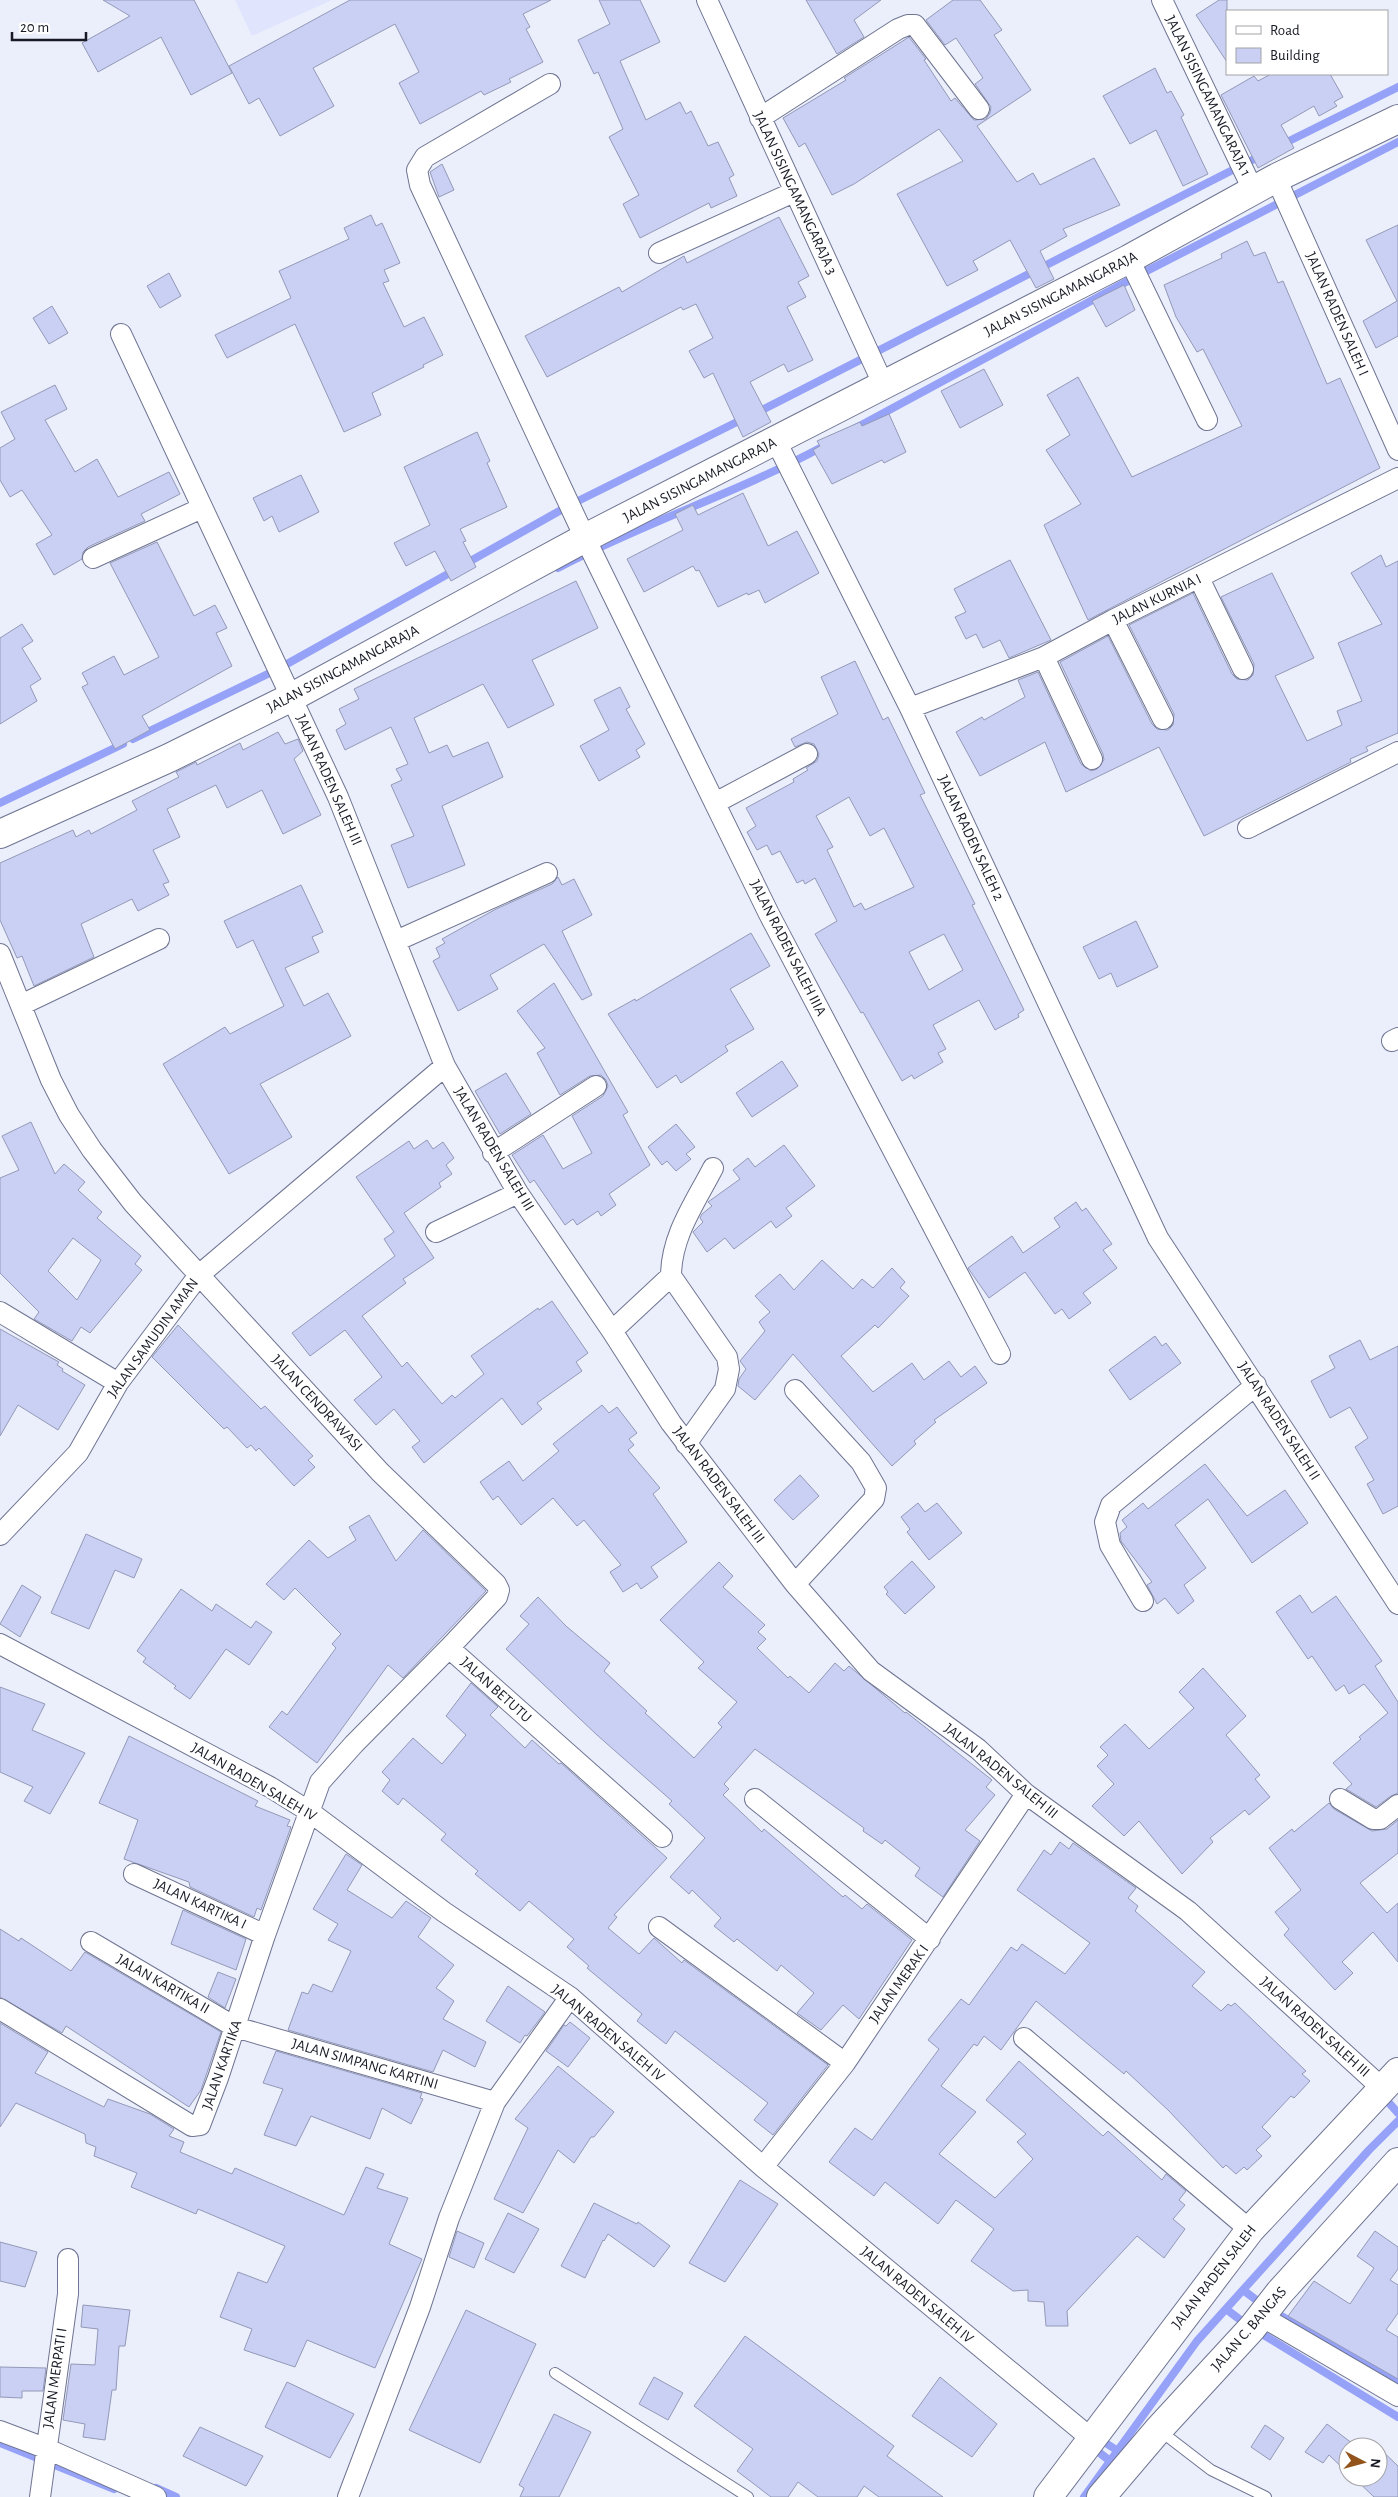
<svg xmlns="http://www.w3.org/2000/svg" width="1398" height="2497" viewBox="0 0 1398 2497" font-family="'Alegreya Sans',sans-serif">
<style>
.built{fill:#e0e5fd}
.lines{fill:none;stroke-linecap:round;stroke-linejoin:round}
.stream{stroke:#95a2f8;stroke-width:8}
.building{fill:#c9d0f4;stroke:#9399b7;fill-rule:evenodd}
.lane-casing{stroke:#6f7592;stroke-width:12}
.street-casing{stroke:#6f7592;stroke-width:22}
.secondary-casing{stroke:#6f7592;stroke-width:30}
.lane{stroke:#fff;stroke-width:10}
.street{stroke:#fff;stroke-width:20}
.secondary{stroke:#fff;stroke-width:28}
.labels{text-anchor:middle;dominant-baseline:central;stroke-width:5;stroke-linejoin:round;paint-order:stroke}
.street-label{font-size:15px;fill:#181a25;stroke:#fff}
</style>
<rect width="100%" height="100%" fill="#ebeefb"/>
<path class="built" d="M235,0H332L252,36Z"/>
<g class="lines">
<path class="stream" d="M1281,145L1398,87
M756,413L1262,155
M854,429L1137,276L1398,142
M465,564L570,505L745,418
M558,568C643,523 737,493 822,447
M133,739L278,669L455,570
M0,803L123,744
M1382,2095L1398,2113
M1243,2290L1267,2308L1398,2382
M1226,2309L1247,2325
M1257,2331L1398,2417
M1098,2438L1118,2451
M0,2443L114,2489
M1091,2446L1110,2461
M156,2488L176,2497
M1084,2497L1197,2341L1369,2150L1398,2121"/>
</g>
<path class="building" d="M103,0H194L232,73L191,95L161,37L98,72L82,43L130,16Z
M350,0H551L523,14L530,27L526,29L543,62L509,79L511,82L484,95L481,91L420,124L399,83L419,72L395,24L313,68L334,106L280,136L259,98L249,104L229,66Z
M599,0H640L660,42L620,61L646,120L680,102L686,114L691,111L708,146L718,142L734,175L729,178L737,196L711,208L709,203L640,238L623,204L639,195L609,137L623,129L598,72L594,74L578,40L610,24Z
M806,0H881L854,20L864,37L837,54Z
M953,0H980L1002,30L994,35L1031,90L977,126L1017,182L1033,173L1040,185L1094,158L1120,205L1063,229L1067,236L1040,251L1054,279L1036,288L1010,240L973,261L978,270L947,286L897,194L963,161L939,129L854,184L832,195L805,143L799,147L783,118L846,80L844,78L909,37L926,59L924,60L951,101L955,98L974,120L986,119L990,113L991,107L975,84L983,78L956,38L945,45L926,20Z
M1219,0H1227V62L1196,15Z
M1155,68L1167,93L1171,91L1184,115L1181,117L1208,174L1183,186L1156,130L1130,144L1103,96Z
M1271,74H1330L1343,97L1334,102L1337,106L1319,116L1314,106L1281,125L1294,148L1258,168L1221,95L1254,76L1258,81Z
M442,164L454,190L439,197L430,172Z
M371,215L376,226L382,223L400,263L384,270L389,281L383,283L404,327L424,317L443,355L423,365L424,367L372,393L381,415L344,432L295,324L227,358L215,335L291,298L279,271L349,239L344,228Z
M779,217L809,276L798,282L806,297L787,307L813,360L788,372L784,364L750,382L771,422L743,437L713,373L704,378L689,351L713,338L696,304L683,310L681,307L547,377L525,336L619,287L622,292L684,256L687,263Z
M1398,225V336L1376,348L1363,321L1397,301L1366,240Z
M1247,241L1254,256L1265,252L1278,283L1283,281L1327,384L1340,378L1380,468L1088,620L1044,525L1081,504L1046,450L1070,435L1047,395L1078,377L1132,477L1242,426L1203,349L1197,352L1176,317L1164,285L1222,258L1221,254Z
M169,273L181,296L160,308L147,286Z
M1124,285L1135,310L1106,327L1092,301Z
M52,306L68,333L49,344L33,318Z
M984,369L1003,405L960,428L941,391Z
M55,385L67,409L45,420L75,472L97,459L118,497L169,472L180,494L141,514L145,521L88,547L83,552L82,559L54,575L36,544L52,535L22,490L10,497L0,480V448L15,439L1,412Z
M889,414L906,452L884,463L882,460L832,484L813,450L820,446L817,441L860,422L862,426Z
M477,432L490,461L487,463L507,507L460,529L466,541L463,542L476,567L451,581L435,551L406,566L394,543L430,525L404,467Z
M301,475L319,512L279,532L272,516L264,521L253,498Z
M743,493L768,546L797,531L819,573L765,603L759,590L748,595L747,593L718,607L699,570L696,571L693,566L644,592L627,559L683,530L675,514L693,505L698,515Z
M157,542L194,616L215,605L227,628L216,633L232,666L142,716L150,730L115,749L82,687L88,684L82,673L114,656L124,675L159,657L110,563Z
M1381,555L1386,567L1398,561V733L1366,747L1368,751L1350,759L1351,762L1204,836L1159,747L1066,792L1045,742L980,776L956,732L982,717L984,720L1025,697L1018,680L1038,672L1081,764L1091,771L1097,769L1104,760L1103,754L1060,662L1108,636L1152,724L1157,729L1168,730L1173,725L1174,714L1129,625L1193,593L1232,674L1237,679L1248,680L1253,675L1254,664L1221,597L1272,573L1314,658L1275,676L1307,741L1342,725L1337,711L1362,701L1338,643L1382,624L1351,573Z
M1010,560L1051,640L1009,658L1000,640L983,648L976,634L966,639L955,617L966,612L954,589Z
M576,581L598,628L532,660L554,705L508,728L483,684L414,718L429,753L447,745L453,757L488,742L503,777L442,806L465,865L408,888L391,845L414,836L391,785L402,780L396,769L408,764L391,727L345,750L336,730L346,724L339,709L359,699L354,689Z
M22,624L33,641L22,648L41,679L30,686L37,701L0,724V638Z
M855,661L883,720L888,717L925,793L920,795L975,904L972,905L1024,1010L1018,1014L1019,1017L995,1030L979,1000L933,1025L946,1049L938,1053L943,1062L914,1079L912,1075L902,1081L863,1012L861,1013L815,934L837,921L815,878L805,884L803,880L797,883L780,851L772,855L767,845L757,850L747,832L756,826L746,808L794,782L793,779L808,770L806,768L817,761L819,754L814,744L807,742L795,747L791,739L838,714L821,677ZM849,797L870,836L884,828L914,887L865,910L861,903L854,907L827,850L833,847L816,816ZM944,934L963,970L929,990L909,952Z
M620,687L630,707L626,709L645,744L636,750L640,757L599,781L580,746L609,730L594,700Z
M278,732L285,744L298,739L303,751L294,759L321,815L283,834L262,790L227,808L216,785L167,809L180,837L153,850L169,882L163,884L169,895L138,911L132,899L81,924L94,957L34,986L22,956L17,958L0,920V863L73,830L76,837L89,830L91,834L137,810L132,801L179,777L176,772L196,762L197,765L240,743L243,750Z
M558,877L562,885L574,879L592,915L562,931L592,995L582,1000L544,944L490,975L498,989L458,1011L433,961L440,957L436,948L445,943L442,939L496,909L552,884Z
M301,885L323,932L312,937L319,952L285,968L304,1006L328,993L351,1036L260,1084L292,1137L229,1174L163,1064L225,1027L230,1034L284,1006L253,940L237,948L224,921Z
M1136,921L1158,967L1117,987L1111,973L1099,979L1083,947Z
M751,933L770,966L730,989L754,1029L725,1046L728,1051L681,1083L676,1075L657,1088L608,1014L635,999L636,1001Z
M554,983L628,1112L623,1115L650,1165L609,1194L616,1205L601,1216L598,1211L577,1225L573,1219L565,1225L534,1180L530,1183L512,1155L543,1135L563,1169L592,1153L572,1116L603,1096L608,1086L606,1080L601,1075L590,1076L560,1095L537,1053L545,1048L517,1011Z
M782,1061L798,1086L752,1117L736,1093Z
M506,1073L531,1114L500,1134L475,1091Z
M31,1122L55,1174L64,1164L85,1182L78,1190L102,1212L97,1218L141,1256L135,1264L142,1270L90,1333L81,1327L72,1341L34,1319L39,1312L0,1273V1178L19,1170L2,1136ZM73,1238L101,1260L77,1300L48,1271Z
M676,1124L695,1147L686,1154L691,1159L676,1171L667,1161L662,1165L648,1147Z
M427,1140L433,1149L443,1142L454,1158L446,1165L452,1174L439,1183L441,1187L404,1213L434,1258L403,1279L406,1283L362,1316L402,1367L407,1362L442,1404L452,1395L455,1398L484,1374L471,1356L538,1308L539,1310L552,1301L588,1353L576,1362L582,1371L537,1403L542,1409L522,1425L502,1398L424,1463L412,1447L420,1441L394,1409L376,1425L354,1400L382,1377L345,1330L310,1356L292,1333L395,1256L384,1239L394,1232L356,1177L409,1141L414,1149Z
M784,1145L815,1186L786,1208L792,1216L776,1228L771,1221L734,1249L725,1238L707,1252L693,1232L703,1222L700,1218L702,1214L712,1206L708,1202L740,1179L733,1170L748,1158L755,1167Z
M1076,1202L1082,1211L1086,1208L1112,1244L1103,1250L1117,1268L1083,1293L1091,1303L1069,1319L1062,1309L1055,1314L1025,1272L989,1298L968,1268L1012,1236L1023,1253L1060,1227L1054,1218Z
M822,1260L853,1289L862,1279L873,1288L892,1268L905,1282L900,1288L909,1296L878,1328L875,1325L841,1356L873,1392L912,1363L924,1380L949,1361L961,1377L975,1366L987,1383L934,1420L936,1422L914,1441L916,1444L892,1466L793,1354L755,1400L738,1386L739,1379L746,1369L740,1361L765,1331L759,1322L770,1312L755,1296L780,1274L794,1290Z
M178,1325L261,1409L265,1406L313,1456L308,1460L315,1467L294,1486L259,1448L256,1451L251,1445L247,1448L227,1427L224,1429L152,1357Z
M0,1329L59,1362L57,1365L63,1369L62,1371L85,1385L58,1430L18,1405L0,1436Z
M1155,1336L1162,1346L1166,1343L1181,1363L1130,1400L1109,1370Z
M1360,1340L1370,1360L1398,1346V1506L1383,1514L1367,1484L1374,1480L1355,1447L1368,1438L1350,1407L1330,1418L1311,1381L1335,1368L1329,1356Z
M602,1405L609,1413L617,1407L637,1433L629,1439L634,1445L628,1450L660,1488L653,1494L687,1542L651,1567L658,1577L641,1589L637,1583L623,1592L610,1572L621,1565L584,1520L577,1526L553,1498L521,1525L498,1496L493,1500L480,1482L509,1461L523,1481L559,1451L553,1444Z
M1205,1464L1247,1516L1285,1490L1308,1523L1252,1563L1208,1499L1175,1525L1206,1568L1184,1585L1194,1601L1178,1614L1165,1598L1157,1604L1155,1600L1147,1585L1152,1582L1121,1541L1120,1533L1127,1527L1122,1520L1143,1503L1148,1509Z
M800,1475L819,1496L793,1520L774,1500Z
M918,1503L925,1512L937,1503L962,1533L929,1560L907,1532L910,1529L901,1517Z
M369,1515L396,1561L423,1530L486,1591L403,1678L388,1665L317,1763L269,1727L282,1711L287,1715L336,1648L332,1644L341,1634L295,1588L284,1600L266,1584L309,1540L328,1558L356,1540L349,1527Z
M86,1534L142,1559L134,1578L115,1570L89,1629L51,1613Z
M912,1561L935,1587L905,1614L886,1594L888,1592L884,1587Z
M719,1562L733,1576L723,1587L765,1625L758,1632L766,1639L757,1648L788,1678L790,1676L809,1693L835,1663L844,1671L849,1666L905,1713L906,1712L992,1780L986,1787L995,1795L965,1830L980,1841L943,1897L915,1876L920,1868L885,1840L882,1844L863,1831L864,1828L755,1749L724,1784L729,1789L723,1795L762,1832L764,1829L843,1897L845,1895L862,1909L867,1904L912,1940L859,2019L843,2005L821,2030L797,2013L814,1993L781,1965L777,1971L737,1939L734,1942L714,1926L721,1918L692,1890L689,1894L670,1877L705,1838L669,1804L672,1801L597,1735L506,1649L529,1624L520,1616L538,1597L566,1626L610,1663L604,1671L647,1711L645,1713L694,1758L722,1727L718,1723L737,1702L698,1668L704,1662L660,1620Z
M22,1585L41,1597L20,1637L0,1624Z
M181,1589L212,1611L216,1604L251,1628L256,1621L272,1632L249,1665L226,1649L190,1699L174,1688L176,1686L143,1662L146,1658L137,1651Z
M1300,1595L1312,1613L1336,1596L1382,1661L1375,1666L1398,1702V1793L1391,1796L1376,1807L1346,1789L1352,1784L1333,1763L1361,1739L1359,1737L1388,1713L1364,1684L1349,1694L1344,1685L1336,1691L1312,1656L1308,1659L1276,1612Z
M1203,1668L1246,1716L1226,1735L1260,1775L1255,1779L1270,1797L1249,1815L1245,1810L1210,1838L1213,1842L1182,1874L1139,1821L1124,1836L1092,1806L1114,1784L1097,1766L1108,1755L1100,1747L1125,1724L1149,1749L1194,1708L1179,1692Z
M471,1683L498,1707L490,1715L525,1748L532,1740L559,1764L561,1763L667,1858L614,1915L617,1917L608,1928L639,1954L654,1938L682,1963L684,1960L828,2065L773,2135L754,2120L768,2103L675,2031L666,2044L637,2021L642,2014L587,1968L589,1966L567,1947L574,1939L529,1901L520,1911L475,1874L478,1871L441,1840L446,1834L403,1798L398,1805L382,1791L390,1780L382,1772L413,1738L442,1764L466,1735L446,1716Z
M0,1687L45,1704L32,1730L85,1753L50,1814L24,1801L33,1787L0,1772Z
M129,1736L258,1801L255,1806L290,1820L287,1826L291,1827L261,1910L257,1908L254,1917L190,1887L189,1882L124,1859L138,1820L99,1803Z
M1329,1803L1334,1809L1372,1831L1387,1829L1398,1820V1853L1360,1883L1387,1913L1398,1903V1962L1373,1932L1342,1962L1353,1973L1335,1990L1284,1935L1289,1929L1275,1912L1301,1890L1269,1848L1292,1829L1294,1832Z
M1060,1842L1069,1849L1073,1843L1136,1888L1128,1898L1138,1906L1135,1911L1205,1972L1192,1986L1221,2011L1228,2004L1231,2006L1235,2003L1306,2071L1302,2074L1310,2081L1294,2098L1291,2096L1262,2127L1271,2136L1256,2150L1262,2156L1247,2170L1244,2167L1236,2174L1226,2165L1223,2168L1168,2110L1126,2071L1124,2074L1036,2001L1001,2050L984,2036L977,2046L974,2044L941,2086L976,2112L939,2154L995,2198L1033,2159L1017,2142L1026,2134L986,2100L1019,2061L1103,2136L1108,2131L1162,2180L1166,2174L1186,2191L1179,2200L1185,2205L1173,2219L1185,2229L1164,2258L1137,2236L1067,2311L1068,2326H1046L1044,2302L1028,2301V2290L1013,2291L971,2261L994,2229L956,2200L938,2224L885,2182L874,2196L829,2162L855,2128L872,2140L939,2049L928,2040L961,1999L969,2005L1011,1947L1017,1951L1022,1944L1065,1974L1090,1943L1017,1890L1044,1850L1051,1855Z
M346,1854L362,1865L347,1890L392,1918L406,1901L431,1918L418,1937L454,1965L436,1988L454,2001L443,2019L486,2042L475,2067L443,2050L433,2072L288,2030L302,1992L308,1994L313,1984L332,1992L351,1951L328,1940L338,1924L313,1909Z
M183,1910L246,1939L236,1970L171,1944Z
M0,1929L19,1941L21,1938L71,1971L85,1952L221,2032L201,2090L189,2107L66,2026L62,2033L0,1997Z
M218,1972L236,1979L225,2008L208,1997Z
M508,1986L545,2012L527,2036L525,2035L520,2043L486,2021Z
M570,2022L590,2038L568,2067L546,2051L564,2025L566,2026Z
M0,2023L48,2052L35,2073L104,2107L108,2099L150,2114L174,2129L169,2136L184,2142L180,2152L232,2174L235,2168L344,2215L366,2167L384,2174L377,2188L408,2198L389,2244L422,2259L375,2368L307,2340L295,2367L244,2350L252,2329L220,2317L238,2272L267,2283L285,2246L198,2209L196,2214L131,2187L137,2173L94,2156L96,2147L86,2143L85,2134L16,2103L0,2127Z
M276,2051L422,2093L420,2098L423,2099L411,2124L382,2108L370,2139L311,2116L296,2146L264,2135L283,2089L263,2083Z
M558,2066L614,2112L594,2137H591L574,2163L558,2150L523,2213L494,2199L528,2128L515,2119Z
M740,2180L778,2204L725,2282L689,2263Z
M594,2203L637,2224L638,2222L670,2246L654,2267L608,2234L604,2241L603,2240L585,2278L561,2266Z
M508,2213L539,2229L514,2273L485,2259Z
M457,2231L484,2243L474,2268L449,2257Z
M1375,2231L1398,2247V2269L1390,2280L1398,2285V2313L1386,2330L1398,2337V2379L1288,2316L1314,2281L1350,2304L1374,2268L1357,2256Z
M0,2242L37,2252L25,2287L0,2281Z
M83,2305L130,2310L125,2346H119L116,2390H112L105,2440L83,2437L85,2424L63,2420L71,2364L95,2365L98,2329L81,2327Z
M466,2310L536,2344L480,2463L409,2430Z
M745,2336L894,2446L887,2456L943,2497H879L864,2486L857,2497H818L798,2482L788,2497H771L737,2471L753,2449L694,2406Z
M0,2367L46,2368L43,2391H22V2398L0,2397Z
M654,2377L683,2393L668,2420L639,2404Z
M940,2377L997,2424L972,2457L912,2416Z
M287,2382L354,2414L330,2458L265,2427Z
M554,2414L591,2432L559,2497H520L524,2488L519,2485Z
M1327,2424L1357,2447H1348V2473L1329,2455L1323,2463L1305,2452Z
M1265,2425L1284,2438L1270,2460L1251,2447Z
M200,2427L263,2456L246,2486L183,2456Z
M1376,2445L1398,2466V2497H1374L1353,2477H1378Z"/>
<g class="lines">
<g class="lane-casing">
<path id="lane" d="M555,2373L748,2497
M1159,2430L1211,2470L1266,2497"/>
</g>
<g class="street-casing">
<path id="street" d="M707,0L884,386
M1162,0L1254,192
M550,84L425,157L417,170L420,185L585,538L769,914L1000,1354
M760,118L898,29L908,25H915L979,109
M1276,178L1398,450
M659,253L794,192
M1129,259L1207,420
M121,334L338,797L445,1066L518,1193L612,1331L671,1423L795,1584L871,1671L978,1749L1026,1794L1188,1911L1382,2088
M776,441L910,708L1158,1238L1398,1604
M93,558L202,508
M1199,578L1243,669
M1113,620L1163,719
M1044,657L1092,759
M910,708L1044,657L1113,620L1398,478
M715,803L807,754
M1248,828L1398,752
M396,941L547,873
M0,954L51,1080L69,1115L92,1150L133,1203L380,1472L496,1584L499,1590L497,1597L449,1648
M21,1005L159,939
M1392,1041L1398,1038
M493,1153L596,1086
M436,1232L518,1193
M671,1276C671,1236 695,1203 713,1168
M0,1312L118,1383
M612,1331L671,1276L727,1357L729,1369L725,1389L686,1444
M795,1390L861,1462L876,1488L874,1499L795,1584
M0,1535L78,1453L118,1383L199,1275L445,1066
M1143,1601L1110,1545L1105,1522L1111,1505L1256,1385
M0,1644L270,1787L310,1812L444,1912L570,1997L763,2167L1093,2440
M755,1799L930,1939
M1340,1799L1373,1819H1380L1398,1805
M134,1874L265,1935
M659,1927L845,2063
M91,1942L235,2027L495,2102
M0,2009L192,2126L200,2125L218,2078L265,1935L320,1782L354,1744L449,1648L662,1837
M1024,2038L1250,2230
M763,2167L845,2063L1026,1794
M1261,2316L1398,2396
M0,2431L45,2448L156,2497
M40,2497L68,2294V2259
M348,2497L420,2307L449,2218L495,2102L570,1997"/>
</g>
<g class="secondary-casing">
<path id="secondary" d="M0,834L169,758L292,697L585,538L1129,259L1276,178L1398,119
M1048,2497L1250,2230L1398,2072
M1101,2497L1158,2430L1252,2328L1280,2292L1398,2162"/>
</g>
<use href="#lane" class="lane"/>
<use href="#street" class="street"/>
<use href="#secondary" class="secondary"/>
</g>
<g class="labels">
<g class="street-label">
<text transform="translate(1208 96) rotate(64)">JALAN SISINGAMANGARAJA 1</text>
<text transform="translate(795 193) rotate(65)">JALAN SISINGAMANGARAJA 3</text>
<text transform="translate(1061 294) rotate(-27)">JALAN SISINGAMANGARAJA</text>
<text transform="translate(1337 314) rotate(66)">JALAN RADEN SALEH I</text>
<text transform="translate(700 480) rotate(-27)">JALAN SISINGAMANGARAJA</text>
<text transform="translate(1157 599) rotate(-26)">JALAN KURNIA I</text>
<text transform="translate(343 669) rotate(-28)">JALAN SISINGAMANGARAJA</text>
<text transform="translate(329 780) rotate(66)">JALAN RADEN SALEH III</text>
<text transform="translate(971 838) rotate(65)">JALAN RADEN SALEH 2</text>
<text transform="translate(788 948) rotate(63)">JALAN RADEN SALEH IIIA</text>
<text transform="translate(494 1149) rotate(59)">JALAN RADEN SALEH III</text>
<text transform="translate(153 1338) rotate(-54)">JALAN SAMUDIN AMAN</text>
<text transform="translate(317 1403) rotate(47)">JALAN CENDRAWASI</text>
<text transform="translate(1279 1421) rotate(57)">JALAN RADEN SALEH II</text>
<text transform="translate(719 1485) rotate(53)">JALAN RADEN SALEH III</text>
<text transform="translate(496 1690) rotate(42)">JALAN BETUTU</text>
<text transform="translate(1001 1771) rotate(39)">JALAN RADEN SALEH III</text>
<text transform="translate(254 1782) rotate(30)">JALAN RADEN SALEH IV</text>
<text transform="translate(200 1904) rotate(25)">JALAN KARTIKA I</text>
<text transform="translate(163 1984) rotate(30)">JALAN KARTIKA II</text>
<text transform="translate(899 1984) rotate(-55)">JALAN MERAK I</text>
<text transform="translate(1315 2027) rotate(42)">JALAN RADEN SALEH III</text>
<text transform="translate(608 2033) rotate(40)">JALAN RADEN SALEH IV</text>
<text transform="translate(365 2064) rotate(16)">JALAN SIMPANG KARTINI</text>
<text transform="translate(222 2065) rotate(-71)">JALAN KARTIKA</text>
<text transform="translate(1214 2277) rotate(-52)">JALAN RADEN SALEH</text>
<text transform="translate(917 2295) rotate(40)">JALAN RADEN SALEH IV</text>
<text transform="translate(1249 2329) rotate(-49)">JALAN C. BANGAS</text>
<text transform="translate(55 2378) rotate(-82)">JALAN MERPATI I</text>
</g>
</g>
<rect x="1226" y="10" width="162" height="65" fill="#ffffff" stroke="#a3a3a8"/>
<rect x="1236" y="26" width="25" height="8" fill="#ffffff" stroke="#a3a3a8"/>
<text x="1270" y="35" font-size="15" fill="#181a25">Road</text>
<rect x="1236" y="48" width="25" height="15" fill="#c9d0f4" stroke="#a3a3a8"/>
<text x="1270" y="60" font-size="15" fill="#181a25">Building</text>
<g transform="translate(1363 2462) rotate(96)"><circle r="24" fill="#ffffff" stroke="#a3a3a8"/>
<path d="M0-4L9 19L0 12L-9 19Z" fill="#93541c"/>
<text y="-8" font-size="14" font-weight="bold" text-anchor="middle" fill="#181a25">N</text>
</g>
<path d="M12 32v8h74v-8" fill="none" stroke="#181a25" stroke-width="2.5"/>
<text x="20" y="32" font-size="15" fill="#181a25" stroke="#ffffff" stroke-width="4" paint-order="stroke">20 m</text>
</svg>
